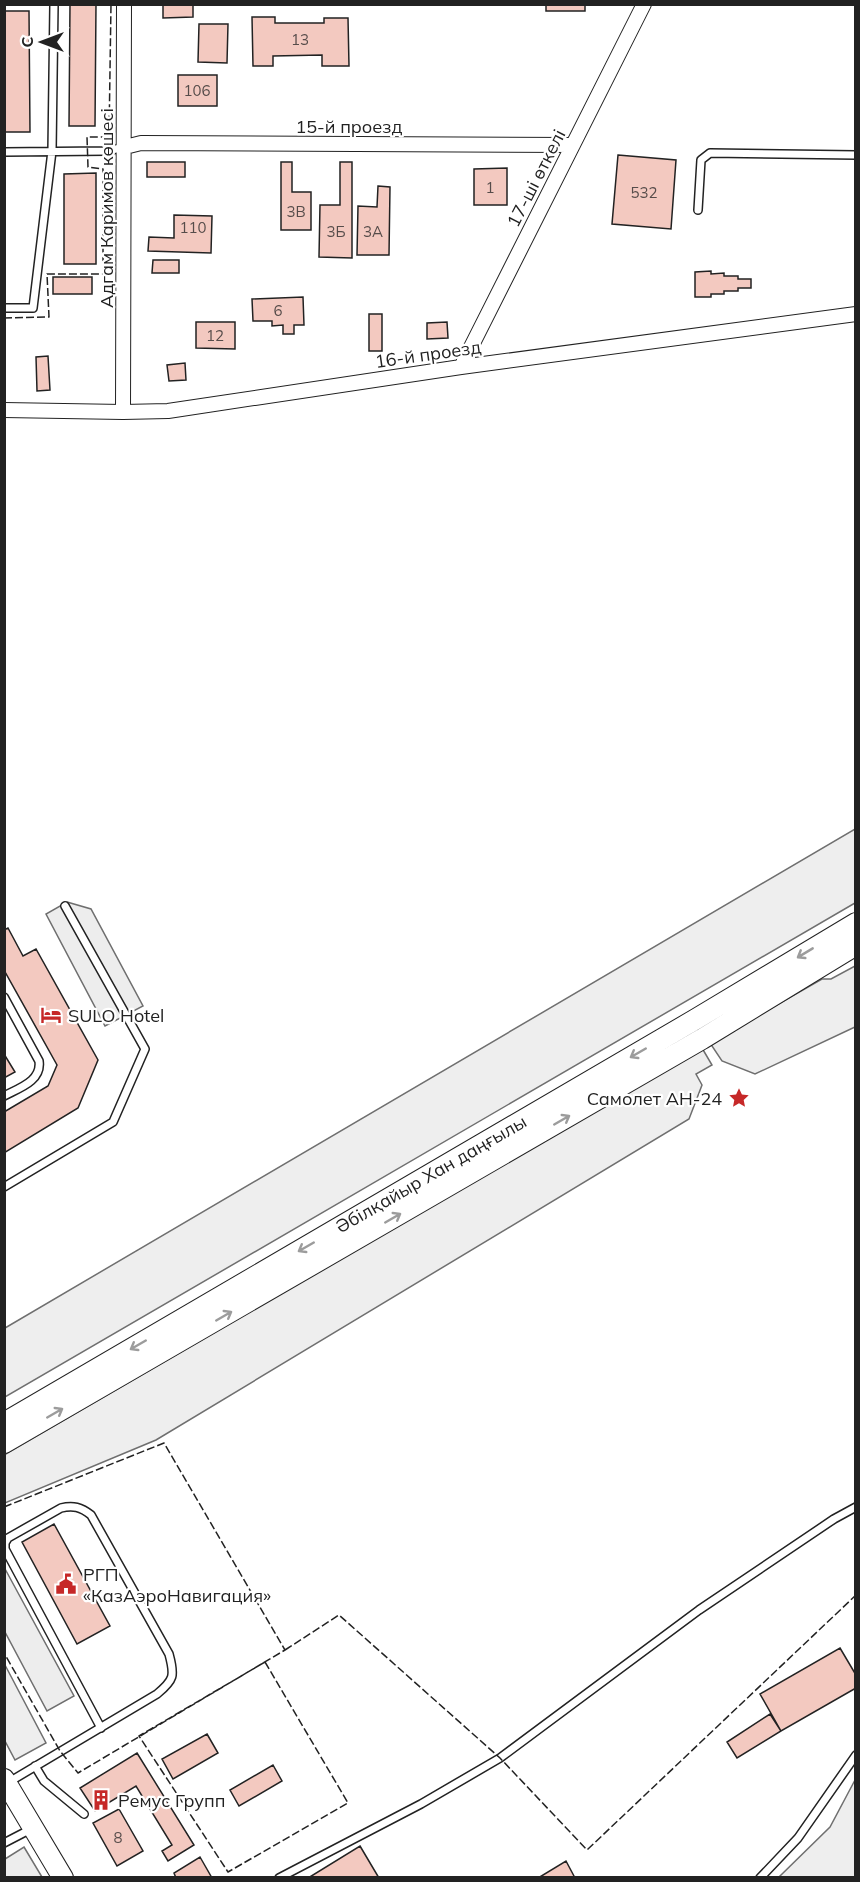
<svg xmlns="http://www.w3.org/2000/svg" width="860" height="1882" viewBox="0 0 860 1882" font-family="Mulish,sans-serif">
<style>
.green{fill:#eee;stroke:#6f6f6f;stroke-width:1.5}
.parking{fill:#ededed;stroke:#6f6f6f;stroke-width:1.5}
.building{fill:#f3c9c0;stroke:#222;stroke-width:1.5}
.lines{fill:none;stroke-linecap:round;stroke-linejoin:round}
.lane-casing{stroke:#222;stroke-width:10}
.street-casing{stroke:#222;stroke-width:16}
.secondary-casing{stroke:#222;stroke-width:22}
.lane{stroke:#fff;stroke-width:7}
.street{stroke:#fff;stroke-width:14}
.secondary{stroke:#fff;stroke-width:20}
.fence{stroke:#222;stroke-width:1.5;stroke-dasharray:8 3;stroke-linecap:butt}
.oneway{stroke:#9c9c9c}
.labels{text-anchor:middle;dominant-baseline:central;stroke-width:4.5;stroke-linejoin:round;paint-order:stroke}
.number-label{font-size:15px;fill:#564c4a}
.street-label{font-size:18px;fill:#222;stroke:#fff}
.poi-label{font-size:18px;fill:#222;stroke:#fff;text-anchor:start}
</style>
<rect width="100%" height="100%" fill="#fff"/>
<path class="green" d="M855,829V903L5,1397V1328Z
M855,966V1027L755,1074L722,1061L710,1043L822,979H831Z
M702,1048L712,1065L696,1074L702,1085L689,1119L156,1440L5,1503L4,1455Z
M5,1665L46,1743L15,1760L5,1741Z
M855,1780V1877H779L830,1827Z"/>
<path class="parking" d="M67,902L91,909L143,1006L105,1026L46,914Z
M4,1567L74,1696L47,1711L5,1632Z
M24,1847L42,1877H5V1859Z"/>
<path class="building" d="M70,4H96L95,126H69Z
M163,4H193V17L163,18Z
M546,4H585V11H546Z
M4,11H29L30,132H4Z
M252,17H275V23H324V18H348L349,66H322V55L273,56V66H253Z
M199,24H228L227,63L198,62Z
M178,75H217V106H178Z
M618,155L676,160L671,229L612,224Z
M147,162H185V177H147Z
M281,162H292V192H311V230H281Z
M340,162H352V258L319,257L320,205H340Z
M507,168V205H474V169Z
M96,173V264H64V174Z
M378,186L390,187L389,255H357L358,206L377,207Z
M174,215L212,216L211,253L148,251L149,237L174,238Z
M153,260H179V273H152Z
M711,271V274L724,273V276H738V279H751V288H738V291H724V294H711V297H695V272Z
M53,277H92V294H53Z
M303,297L304,325H294V334H283V325L272,326V321H253L252,299Z
M369,314H382V351H369Z
M196,322H235V349L196,348Z
M447,322L448,338L427,339V323Z
M48,356L50,390L37,391L36,357Z
M185,363L186,380L169,381L167,365Z
M8,928L23,956L36,949L98,1060L78,1108L4,1153V1112L48,1086L57,1065L4,970V930Z
M4,1054L15,1072L4,1078Z
M54,1524L110,1626L77,1644L22,1542Z
M840,1648L856,1675V1688L781,1731L760,1694Z
M770,1714L781,1731L737,1758L727,1742Z
M207,1734L218,1753L173,1779L162,1759Z
M137,1753L194,1845L168,1861L162,1851L172,1845L136,1786L95,1811L80,1788Z
M273,1765L282,1781L239,1806L230,1790Z
M119,1809L143,1851L117,1866L93,1823Z
M360,1846L379,1878H308Z
M200,1857L212,1878H176L174,1873Z
M566,1861L575,1878H538Z"/>
<g class="lines">
<g class="lane-casing">
<path id="lane" d="M4,152L107,151L125,147
M698,210L701,160L710,153L856,155
M4,308H33L52,151L54,4
M4,997L39,1061C42,1081 19,1088 4,1096
M4,1187L113,1122L145,1049L65,906
M35,1766L44,1781L84,1814
M9,1782L157,1694C174,1680 175,1676 169,1654L91,1515C81,1507 73,1505 61,1508L8,1538L5,1543V1549L101,1728
M4,1843L31,1829
M279,1878L421,1804L500,1758L699,1610L834,1519L856,1507
M760,1878L798,1838L856,1755"/>
</g>
<g class="street-casing">
<path id="street" d="M125,147L141,143L573,145
M461,367L644,4
M4,410L123,412L168,411L461,367L856,314
M123,412L124,4"/>
</g>
<g class="secondary-casing">
<path id="secondary" d="M4,1423L696,1019L856,923
M4,1443L702,1039L856,945
M4,1779L63,1878"/>
</g>
<use href="#lane" class="lane"/>
<use href="#street" class="street"/>
<use href="#secondary" class="secondary"/>
<path class="fence" d="M4,318L49,317L47,274H103V169L88,167L87,137H109L111,4
M4,1507L164,1443L285,1650L78,1773L60,1751L4,1653
M285,1650L339,1615L500,1758L587,1850L856,1595
M265,1662L348,1803L228,1872L139,1736Z"/>
</g>
<defs><path id="oneway-shaft" d="M-6 0H5M1.5-3L5.5 0L1.5 3" fill="none" stroke-width="1.6" stroke-linecap="round" stroke-linejoin="round" transform="scale(1.5)"/></defs>
<g class="oneway">
<use href="#oneway-shaft" transform="translate(805 953) rotate(149)"/>
<use href="#oneway-shaft" transform="translate(638 1053) rotate(150)"/>
<use href="#oneway-shaft" transform="translate(562 1120) rotate(-30)"/>
<use href="#oneway-shaft" transform="translate(393 1218) rotate(-30)"/>
<use href="#oneway-shaft" transform="translate(306 1247) rotate(150)"/>
<use href="#oneway-shaft" transform="translate(224 1316) rotate(-30)"/>
<use href="#oneway-shaft" transform="translate(138 1345) rotate(150)"/>
<use href="#oneway-shaft" transform="translate(55 1413) rotate(-30)"/>
</g>
<defs>
<g id="hotel-bare" transform="scale(1.62)"><path d="M-6-4.5h1.5V1H6V5H4.5V3h-9V5H-6ZM-4 0a1.8 1.8 0 1 1 3.6 0ZM.5 0V-2.5h3Q6-2.5 6 0Z" fill="#c62828" stroke="#fff" stroke-width="2.5" paint-order="stroke"/></g>
<g id="sight-bare" transform="scale(1.62)"><path d="M0-6L1.8-2.2L6-1.7L2.9 1.2L3.7 5.4L0 3.3L-3.7 5.4L-2.9 1.2L-6-1.7L-1.8-2.2Z" fill="#c62828" stroke="#fff" stroke-width="2.5" paint-order="stroke"/></g>
<g id="civic-bare" transform="scale(1.62)"><path d="M-.6-6.5H3V-4.5H.6V-3L4-1V1h2V6H-6V1h2V-1L-.6-3ZM-1.2 2.5V6h2.4V2.5Z" fill="#c62828" stroke="#fff" stroke-width="2.5" paint-order="stroke"/></g>
<g id="building-bare" transform="scale(1.62)"><path d="M-4-6H4V6H1V3H-1V6H-4ZM-2.5-4.3h1.7v1.8h-1.7ZM.8-4.3h1.7v1.8H.8ZM-2.5-1h1.7V.8h-1.7ZM.8-1h1.7V.8H.8Z" fill="#c62828" stroke="#fff" stroke-width="2.5" paint-order="stroke"/></g>
</defs>
<g fill-rule="evenodd">
<use href="#hotel-bare" x="51" y="1015"/>
<use href="#sight-bare" x="739" y="1098"/>
<use href="#civic-bare" x="66" y="1584"/>
<use href="#building-bare" x="101" y="1800"/>
</g>
<g class="labels">
<g class="number-label">
<text x="300" y="39">13</text>
<text x="197" y="90">106</text>
<text x="490" y="187">1</text>
<text x="644" y="192">532</text>
<text x="296" y="211">3В</text>
<text x="193" y="227">110</text>
<text x="336" y="231">3Б</text>
<text x="373" y="231">3А</text>
<text x="278" y="310">6</text>
<text x="215" y="335">12</text>
<text x="118" y="1837">8</text>
</g>
<g class="street-label">
<text x="349" y="126">15-й проезд</text>
<text transform="translate(536 178) rotate(-63)">17-ші өткелі</text>
<text transform="translate(106 208) rotate(-90)">Адгам Каримов көшесі</text>
<text transform="translate(428 354) rotate(-8)">16-й проезд</text>
<text transform="translate(431 1174) rotate(-30)">Әбілқайыр Хан даңғылы</text>
</g>
<g class="poi-label">
<text x="68" y="1015">SULO Hotel</text>
<text x="722" y="1098" text-anchor="end">Самолет АН-24</text>
<text x="83" y="1574">РГП<tspan x="83" dy="21">«КазАэроНавигация»</tspan></text>
<text x="118" y="1800">Ремус Групп</text>
</g>
</g>
<rect width="860" height="1882" fill="none" stroke="#222222" stroke-width="12"/>
<g transform="translate(42 42) rotate(270)" stroke="#ffffff" stroke-width="4.5" paint-order="stroke">
<path d="M0-4.5L10 22L0 15L-10 22Z" fill="#222222"/>
<text y="-9" font-size="16" font-weight="bold" text-anchor="middle" fill="#222222">С</text>
</g>
</svg>
